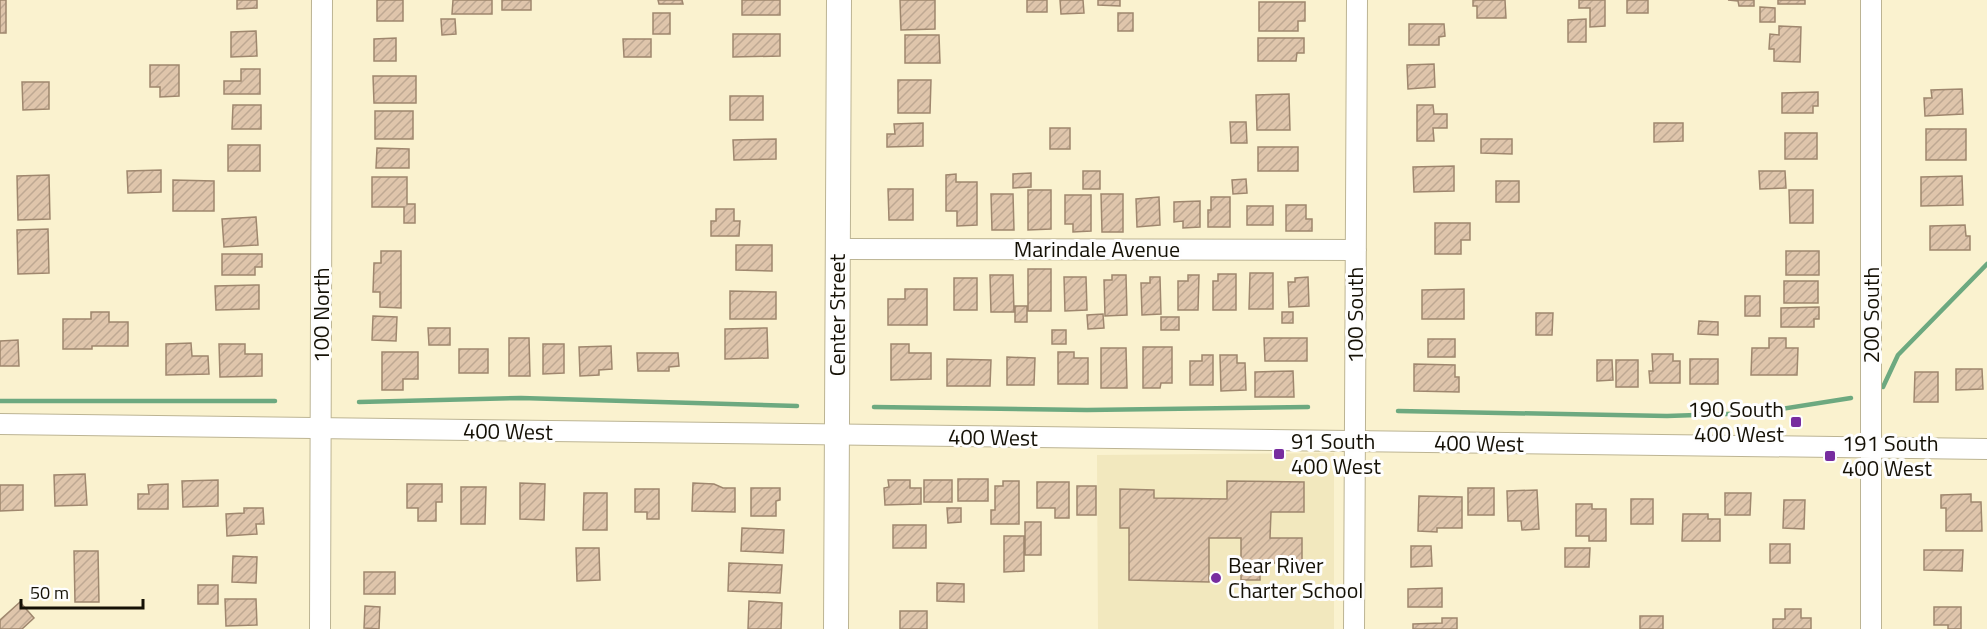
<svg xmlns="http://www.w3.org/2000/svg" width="1987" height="629" viewBox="0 0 1987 629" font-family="'Titillium Web',sans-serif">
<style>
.built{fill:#f2e8be}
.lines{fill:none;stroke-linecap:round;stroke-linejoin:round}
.stream{stroke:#6da980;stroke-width:4.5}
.building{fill:url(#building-hatch);stroke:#9f876e;stroke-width:1.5}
.minor-casing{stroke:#bcb493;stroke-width:22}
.tertiary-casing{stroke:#bcb493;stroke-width:26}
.minor{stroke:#fff;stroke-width:20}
.tertiary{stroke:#fff;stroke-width:24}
.poi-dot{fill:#782d9f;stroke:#fefefe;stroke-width:2}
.labels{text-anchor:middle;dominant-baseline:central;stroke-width:6;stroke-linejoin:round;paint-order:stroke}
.street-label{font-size:22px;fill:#151106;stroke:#fefefe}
.poi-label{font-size:22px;fill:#151106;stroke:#fefefe;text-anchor:start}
</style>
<defs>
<pattern id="building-hatch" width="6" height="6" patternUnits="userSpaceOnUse" patternTransform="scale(1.5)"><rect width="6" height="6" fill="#dfc5ab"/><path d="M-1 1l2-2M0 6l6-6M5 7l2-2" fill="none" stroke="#bea892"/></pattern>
</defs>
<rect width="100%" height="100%" fill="#faf2cf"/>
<path class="built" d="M1334,453V629H1098L1097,455Z"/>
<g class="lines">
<path class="stream" d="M1883,387L1898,355L1987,264
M0,401H275
M359,402L521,398L797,406
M874,407L1087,410L1308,407
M1398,411L1667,416L1756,413L1851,398"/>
</g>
<path class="building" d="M0,0H6V33H0Z
M237,0H257V8L237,9Z
M377,0H403V21H377Z
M453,0H492V14H452Z
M502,0H531V10H502Z
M658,0H682L683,4H659Z
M742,0H780V15H742Z
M900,0H935V29L901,30Z
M1027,0H1047V12H1027Z
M1060,0H1083L1084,13L1061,14Z
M1098,0H1120V6L1098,5Z
M1473,0H1505L1506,18H1477V6H1473Z
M1579,0H1605V26L1590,27V8H1579Z
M1627,0H1648V13H1627Z
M1728,0H1754V6H1739L1738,1Z
M1778,0H1805V4H1778Z
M1259,2H1305V21H1298V31H1259Z
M1760,7L1775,8V22H1760Z
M653,13H670V34H653Z
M1118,13H1133V31H1118Z
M441,19H455L456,34L442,35Z
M1586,19V42H1568V20Z
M1409,24H1444L1445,36L1439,37V45H1409Z
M1779,26L1801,27L1800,62L1774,61V49H1769L1770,34L1779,35Z
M256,31L257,56L231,57V32Z
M733,34H780V56L733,57Z
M905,35H939L940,63H905Z
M396,38V61H374V39Z
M1258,38H1304V53H1297L1296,61H1258Z
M623,39H651V57H624Z
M1434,64L1435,87L1408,89L1407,65Z
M150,65H179V96L160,97V87H150Z
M241,69H260V94H224V81H241Z
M373,76H416V103H374Z
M898,80H931L930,113H898Z
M22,82H49V109L23,110Z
M1962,89L1963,114L1925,116L1924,98H1932L1931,90Z
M1818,92V106H1813V113H1782V93Z
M1289,94L1290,130H1257L1256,95Z
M730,96H763V120H730Z
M233,105H261V129H232Z
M1417,105H1433L1434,114H1447V128H1433L1434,141H1417Z
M375,111H413V139H375Z
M1230,122H1246L1247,143H1231Z
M923,123V146L887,147V134H895L894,124Z
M1654,123H1683V141L1654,142Z
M1050,128H1070V149H1050Z
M1926,129H1966V160H1926Z
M1785,133H1817V159H1785Z
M776,139V159L734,160L733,140Z
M1481,139H1512V154L1481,153Z
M228,145H260V171H228Z
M1258,147H1298V171H1258Z
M377,148L409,149V168H376Z
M1454,166V191L1414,192L1413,167Z
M161,170V192L128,193L127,171Z
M1083,171H1100V189H1083Z
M1759,171H1785L1786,188L1760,189Z
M1031,173V187L1013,188V174Z
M956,174V182H977V225L957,226V211H946V175Z
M49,175L50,219L18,220L17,176Z
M1962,176L1963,205L1921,206V177Z
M372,177H407V204H415V223H404V207H372Z
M1246,179L1247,193L1233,194L1232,180Z
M173,180L214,181V211H173Z
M1496,181H1519V202H1496Z
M888,189H913V220H889Z
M1028,190H1051V229L1028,230Z
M1789,190H1813V223H1790Z
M991,194H1013L1014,230H992Z
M1101,194H1123V232H1102Z
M1065,195H1091V231L1073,232V224H1065Z
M1159,197L1160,225L1137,227L1136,199Z
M1211,197H1230V227H1208V210H1211Z
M1200,201V227L1183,228V221L1174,222V202Z
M1286,205H1306V219H1312V231H1286Z
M1247,206H1273V225H1247Z
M716,209H734V221H740L739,236H711V221H716Z
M256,217L258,245L224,247L222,219Z
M1435,223H1470V240H1461V254H1435Z
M1965,225L1966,236H1970V250H1930V226Z
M48,229L49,273L18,274L17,230Z
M736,245H772V271L736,270Z
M381,251H401V308L380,307V292H373L374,263H381Z
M1786,251H1819V275H1786Z
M222,254H262V267H255V275H222Z
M1028,269H1051V311H1028Z
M1250,273H1273V309H1249Z
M1218,274H1236V310H1213V281H1218Z
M990,275H1013L1014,312H991Z
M1112,275H1126L1127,315L1105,316L1104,280H1112Z
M1188,275H1199L1198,310H1178V281H1188Z
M1064,277H1086L1087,310L1065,311Z
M1150,277H1160L1161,314L1142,315L1141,283H1150Z
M1308,277L1309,306L1289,307L1288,282H1295V278Z
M954,278H977V310H954Z
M1784,281H1818V303H1784Z
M259,285V309L216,310L215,286Z
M905,289H927V325H888V299H905Z
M1464,289V319H1422V290Z
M730,291L776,292V319H730Z
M1745,296H1760V316H1745Z
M1015,306H1027V322H1015Z
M1819,307V319H1814V327H1781V308Z
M91,312H109V322H128V346H92V349H63V319H91Z
M1282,312H1293V323H1282Z
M1536,313H1553L1552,335H1536Z
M1103,314L1104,328L1088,329L1087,315Z
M373,316L397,317L396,341L372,340Z
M1161,317H1179V330H1161Z
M1699,321L1718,322V335L1698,334Z
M428,328H450V345H429Z
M767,328L768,358L725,359V329Z
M1052,330H1066V344H1052Z
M509,338H529L530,376H509Z
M1264,338H1307V361H1265Z
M1769,338H1786V348H1798L1797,375H1751L1752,348H1769Z
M1428,339H1455V357H1428Z
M18,340L19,366H0V341Z
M191,343L192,356H208L209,374L166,375V344Z
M219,344H245V354H262V376L220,377Z
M543,344H564V373L543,374Z
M891,344H909V353H931V379L891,380Z
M611,346L612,369L599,370V375L580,376L579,347Z
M1143,347H1172V383H1161L1160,388H1143Z
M1101,348H1126L1127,388H1101Z
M459,349H488V373H459Z
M382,352H418V379H403V390H382Z
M1058,352H1074V358H1088V384H1058Z
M637,353H678L679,366L669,367V371H638Z
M1652,354H1673V361H1680V383H1650L1649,371H1653Z
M1202,355H1213V385H1190V361H1202Z
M1220,355H1237V363H1245L1246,390L1221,391Z
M1007,357L1035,358L1034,385H1007Z
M947,359L991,360L990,386H947Z
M1690,359H1718V384H1690Z
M1597,360H1612L1613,380L1597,381Z
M1616,360H1638V387H1616Z
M1414,364L1455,365V377H1459V392L1414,391Z
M1956,369H1982L1983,389L1956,390Z
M1293,371L1294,397H1255V372Z
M1915,372H1938V402H1914Z
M85,474L87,505L55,506L54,475Z
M958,479H988V501H958Z
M218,480V506L183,507L182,481Z
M888,480H910V488H921V504L885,505L884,488L889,487Z
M924,480H952V502H924Z
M1003,481H1019V524H991V510H995V486H1003Z
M1227,481L1304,482V512H1271L1270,538H1302V563H1260V580H1241V538H1209V582L1129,580V528H1120V489L1154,490V498L1227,499Z
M1037,482H1069V518H1055V508H1037Z
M520,483L545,484L544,520L520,519Z
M693,483L714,484L723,488H735V512L692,511Z
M168,484V509H138V494H149L148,485Z
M407,484H442V502H436V521H418V508H407Z
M0,485H23V510L0,511Z
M1077,486H1096V515H1077Z
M461,487H486L485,524H461Z
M751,488H780V500L776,501V516H751Z
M1468,488H1494V515H1468Z
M635,489H659V519H647V512H635Z
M1537,490L1539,529L1522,530L1521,521H1508L1507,491Z
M584,493H607V530H583Z
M1725,493H1751L1750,515H1725Z
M1971,494V502H1981L1982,531H1946V508H1941V495Z
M1419,496L1462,497V528H1437V532L1418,531Z
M1631,499H1653V524H1631Z
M1784,500H1805L1804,529L1783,528Z
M1576,504H1592V509H1606V541H1589V536H1576Z
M244,508H263L264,524H256L257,534L227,536L226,514L244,513Z
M947,508H961V522L948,523Z
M1683,514H1708V519H1720V541H1682Z
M1025,522H1041V555H1025Z
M893,525H926V548H893Z
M742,528L784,530L783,553L741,551Z
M1004,536H1024V571L1004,572Z
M1770,544H1790V563H1770Z
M1411,546H1431L1432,566L1411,567Z
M576,548H599L600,580L577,581Z
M1565,548H1590L1589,567H1565Z
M1924,550H1963L1962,571L1924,570Z
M74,551H98L99,602H75Z
M233,556L257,557L256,583L232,582Z
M729,563L782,565L780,593L728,591Z
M364,572H395V594H364Z
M937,583L964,584V602L937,601Z
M198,585H218V604H198Z
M1442,588V607H1408V589Z
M225,599H256L257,625L226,626Z
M749,601L782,603L781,629H748Z
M20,602L34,618L22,629H0V620Z
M365,606L380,607L379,629L364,628Z
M1934,607H1961V629H1948V625H1934Z
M1785,609H1801V618H1811V629H1773V619H1785Z
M900,611H927V629H900Z
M1640,616H1663V629H1640Z
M1442,618H1457V629H1413V624L1442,623Z"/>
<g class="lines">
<g class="minor-casing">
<path id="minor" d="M838,249L1356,250
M0,424L1987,449
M320,629L322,0
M1354,629L1357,0
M1871,629V0"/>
</g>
<g class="tertiary-casing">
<path id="tertiary" d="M836,629L839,0"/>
</g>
<use href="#minor" class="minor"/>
<use href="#tertiary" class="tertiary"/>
</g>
<g class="poi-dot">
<rect x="1790" y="416" width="12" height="12" rx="3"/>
<rect x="1273" y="448" width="12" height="12" rx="3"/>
<rect x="1824" y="450" width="12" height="12" rx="3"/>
<circle cx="1216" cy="578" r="6"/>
</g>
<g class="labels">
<g class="street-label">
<text x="1097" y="249">Marindale Avenue</text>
<text transform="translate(321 315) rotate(-90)">100 North</text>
<text transform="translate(837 315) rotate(-90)">Center Street</text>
<text transform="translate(1355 315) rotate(-90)">100 South</text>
<text transform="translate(1871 315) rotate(-90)">200 South</text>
<text transform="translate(508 431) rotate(1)">400 West</text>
<text transform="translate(993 437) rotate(1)">400 West</text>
<text transform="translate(1479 443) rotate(1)">400 West</text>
</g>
<g class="poi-label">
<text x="1784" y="409" text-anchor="end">190 South<tspan x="1784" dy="25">400 West</tspan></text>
<text x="1291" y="441">91 South<tspan x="1291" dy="25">400 West</tspan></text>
<text x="1842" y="443">191 South<tspan x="1842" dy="25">400 West</tspan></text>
<text x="1228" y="565">Bear River<tspan x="1228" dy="25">Charter School</tspan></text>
</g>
</g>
<path d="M21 599v9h122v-9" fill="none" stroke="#151106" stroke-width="3"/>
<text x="30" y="599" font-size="18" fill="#151106" stroke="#fefefe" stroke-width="4.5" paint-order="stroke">50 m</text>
</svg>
